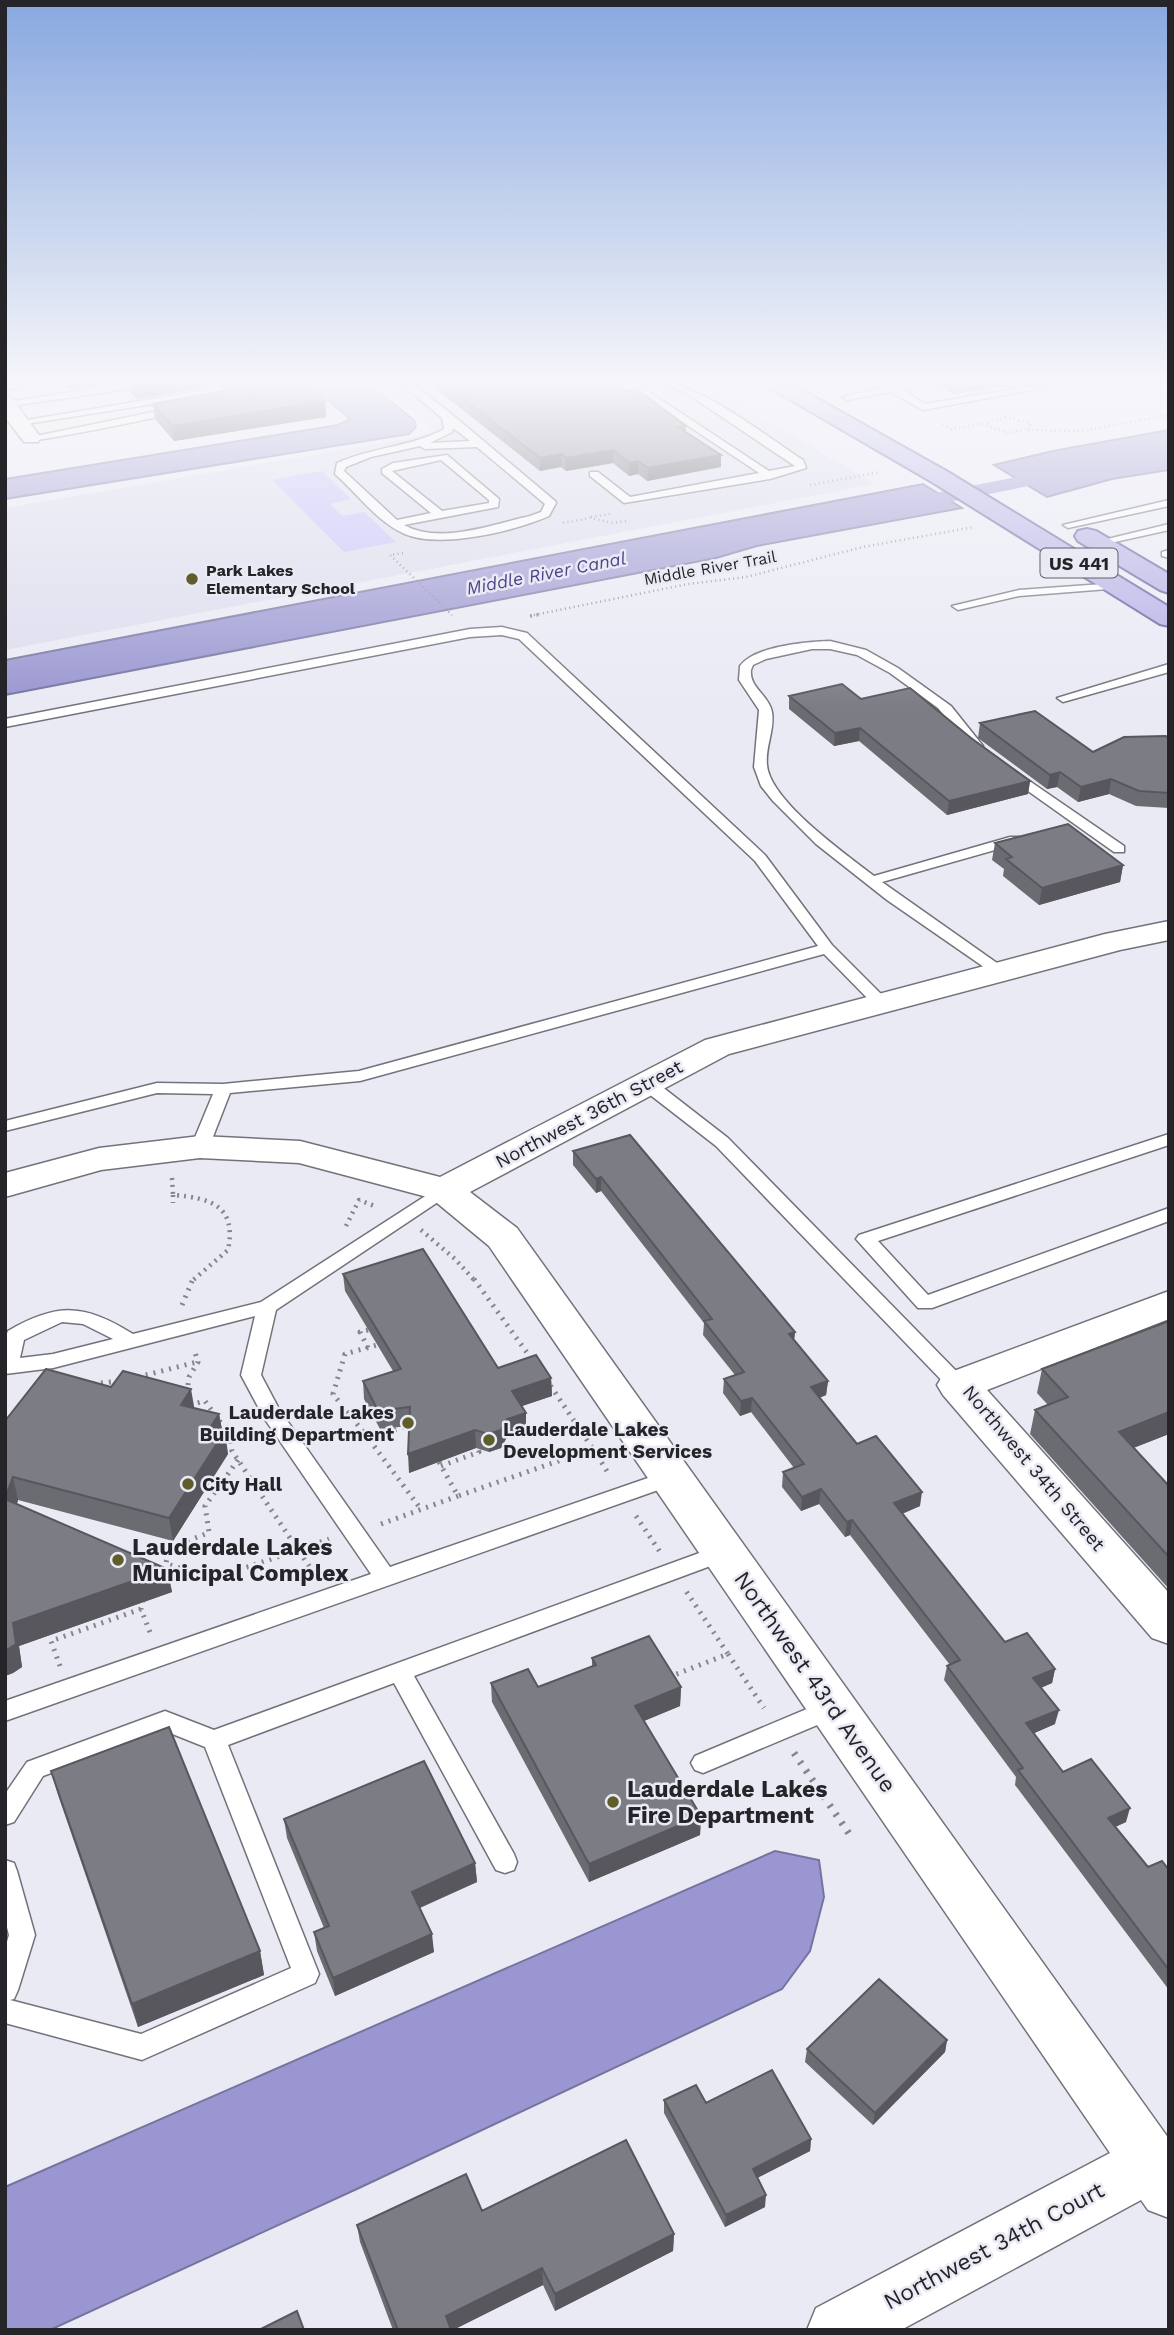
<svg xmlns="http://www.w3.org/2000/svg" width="1174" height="2335" viewBox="0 0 1174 2335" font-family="'Work Sans',sans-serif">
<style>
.built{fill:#dcdcee}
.green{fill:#c3c0fa}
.water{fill:#9996d1;stroke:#76749f;stroke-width:2}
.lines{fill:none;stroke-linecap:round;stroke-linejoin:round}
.canal{fill:#9996d1;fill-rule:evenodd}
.service-casing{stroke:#72727b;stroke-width:3}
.minor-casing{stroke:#72727b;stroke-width:3}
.primary-casing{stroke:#615b99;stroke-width:4}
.path-far4{stroke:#85858d;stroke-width:2.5;stroke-dasharray:1 3.5;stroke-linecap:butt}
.path-far3{stroke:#85858d;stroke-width:3.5;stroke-dasharray:2 4.5;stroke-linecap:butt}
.path-far2{stroke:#85858d;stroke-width:4.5;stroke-dasharray:2 5;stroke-linecap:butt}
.path-far1{stroke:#85858d;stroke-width:5;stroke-dasharray:2 6;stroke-linecap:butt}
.path{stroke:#85858d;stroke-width:7;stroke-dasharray:2.5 8;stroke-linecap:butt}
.service{fill:#fff;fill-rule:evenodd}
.minor{fill:#fff;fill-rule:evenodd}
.primary{fill:#b4aee6;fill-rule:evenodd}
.wall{fill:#6b6b72}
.shaded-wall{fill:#57575d}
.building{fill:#7c7c85;stroke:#57575d;stroke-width:2}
.poi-dot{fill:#5f5d2a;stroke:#eaeaf5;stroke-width:2.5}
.labels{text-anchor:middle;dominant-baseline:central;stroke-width:5;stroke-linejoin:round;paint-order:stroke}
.far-street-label{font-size:16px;fill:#252529;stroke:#eaeaf5}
.far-poi-label{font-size:16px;font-weight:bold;fill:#252529;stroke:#eaeaf5;text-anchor:start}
.shield{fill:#eaeaf5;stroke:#606066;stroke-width:2}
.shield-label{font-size:18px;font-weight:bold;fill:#252529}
.far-water-label{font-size:18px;font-style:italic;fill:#4d448c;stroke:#eaeaf5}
.street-label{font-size:19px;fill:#252529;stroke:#eaeaf5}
.poi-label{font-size:19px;font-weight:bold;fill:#252529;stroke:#eaeaf5;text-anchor:start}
.near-poi-label{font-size:23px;font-weight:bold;fill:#252529;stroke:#eaeaf5;text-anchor:start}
.near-street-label{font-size:23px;fill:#252529;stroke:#eaeaf5}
</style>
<rect width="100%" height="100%" fill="#eaeaf5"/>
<path class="built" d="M374,381H699L875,484L5,650V508L422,436L433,428Z"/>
<path class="green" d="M322,471L351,499L330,504L342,516L364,512L396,542L344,552L272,480Z"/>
<path class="water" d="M306,381H365L414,420L416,427L409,434L5,499V479L338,425L350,419Z
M1169,430V470L1112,479L1047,497L994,465L1053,451Z
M923,484L962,508L757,546L716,558L5,695V660Z
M775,1851L819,1860L824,1897L810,1951L782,1989L359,2188L50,2330H5V2187Z"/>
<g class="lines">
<path class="canal" d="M1067,467L1074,469L1077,473L1074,477L899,512L891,511L888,506L891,501L899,500Z"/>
<g class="service-casing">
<path id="service" d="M30,381L45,382L5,390V384Z
M204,381H213L237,402L223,405L225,400L217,394L20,425L15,422L212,389Z
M398,381H408L449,412L555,501L556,503L549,516C515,531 440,549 405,534C378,523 357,493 335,474L337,463C372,447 411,447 444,429L442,418ZM453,428L470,441L430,443L452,432ZM420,446L425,449L477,447L545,504L541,512L530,516C493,524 440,545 404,525L498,507L499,499L447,455L393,463L382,469V473L431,513L397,520L344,471L346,467L371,457ZM441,460L489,500V503L442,511L392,471Z
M633,381H641L643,388L769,471L795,466L683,391L653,381C694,378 767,437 803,460L806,468L770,479L624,503L590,476V472H598L630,497L759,473L636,391Z
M881,381H890L925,404L1062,381H1081L923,410L891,392L847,400L842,397L886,387Z
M129,383L157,389L152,392L129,389L5,407L7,402Z
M177,407L182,410L180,412C131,423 82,433 31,441L26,438Z
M1169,500V506L1068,528L1063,525Z
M1169,524V530L1097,546L1091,543Z
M1169,550V558L1162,556V552Z
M1117,583L1121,584V588L1019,596L958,610L952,606L1019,590Z
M502,627L527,633L765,855L832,945L886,999L888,1002L886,1005H874L824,954L360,1081L230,1093L209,1147L200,1152L191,1147L213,1094L157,1093L5,1131V1121L157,1083L223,1084L359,1071L818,946L755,861L519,639L502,635L470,637L5,727V719L470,629Z
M830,641L866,650L898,668L951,706L983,746L981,749H971L938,708L890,673L857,655L830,649H812L766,659L753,665L751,670C749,688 769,695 772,712C775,730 765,747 767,765C770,801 846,854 874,876L1010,837H1020V843L882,882L1004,968L1007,971L1004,974H994L887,900L816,844L773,801L761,786L754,767L759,710L739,680L740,666C755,646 806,642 830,641Z
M1169,664V672L1063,702L1057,698Z
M1012,769L1124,846V852H1114L1007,776L1005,773Z
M646,1078L652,1079L728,1138L965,1380L968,1385L965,1390H951L716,1146L640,1087L638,1083Z
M1169,1134V1145L878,1241L928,1295L1169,1208V1221L932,1308H918L856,1239L859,1235Z
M444,1184L453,1190L450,1194L276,1310L261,1375L279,1409L390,1567L671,1470L678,1473L681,1478L678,1483L5,1721V1701L371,1574L264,1418L241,1375L255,1316L53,1368L5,1374V1337L8,1331C58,1302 84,1304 133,1334L261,1302ZM62,1322L83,1324L113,1339L53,1354L20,1358L24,1340Z
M724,1544L732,1546L735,1552L732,1558L414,1676L514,1854L517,1862L514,1870L505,1873L496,1870L394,1683L228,1745L319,1974L315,1983L142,2060L5,2023V1948L9,1935L5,1920V1860L14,1863L17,1871L35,1935L18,1990L14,1999L10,2000L141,2034L291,1968L205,1747L165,1731L43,1776L14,1822L5,1825V1794L27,1762L165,1711L214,1730Z
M833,1698L841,1701L845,1708L841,1715L703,1773L695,1770L691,1763L695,1756Z"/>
</g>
<g class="minor-casing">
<path id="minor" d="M5,396L12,398L38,434L41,438L38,442H24L5,417Z
M1169,921V940L1120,950L729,1054L470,1192L517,1228L1169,2139V2218L1148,2210L1141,2200L901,2330H807L816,2308L1110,2153L489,1246L431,1198L299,1163L200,1158L101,1170L5,1197V1173L99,1148L200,1136L300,1141L440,1177L705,1040L1105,934Z
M1169,1291V1319L987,1390L1169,1593V1644L1152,1638L943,1395L937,1385L943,1375Z"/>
</g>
<g class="primary-casing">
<path id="primary" d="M762,381H786L948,472L1169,607V626L1160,624L932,482L765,385Z
M1087,529L1096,531L1169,574V593L1160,590L1078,541L1075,536L1078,531Z"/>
</g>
<path class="path-far4" d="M1005,417L1030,423L1031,428L1009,433L987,426L986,423Z
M943,424L950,429L986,423
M1028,430L1081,431L1169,415
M810,485L880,472
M591,517L610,514
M563,523L590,518L613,523L626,521
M403,553L390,555L452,615
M534,615L688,584L746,577L863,547L974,527"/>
<path class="path-far3" d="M530,616L542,614"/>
<path class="path-far2" d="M172,1178L173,1195C211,1198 237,1206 228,1250L192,1281
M173,1195V1203
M346,1226L359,1200L377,1207
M421,1230L455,1259L475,1281"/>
<path class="path-far1" d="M474,1279L533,1361
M182,1305L193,1279
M368,1330L360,1332L368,1348
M138,1377L197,1362
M93,1384L119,1381
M187,1393L189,1377L198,1362L194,1349
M190,1405L205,1401L229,1434L232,1451L298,1550L329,1539
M404,1427L368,1438L420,1508
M368,1438L333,1394L345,1354L377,1345
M593,1449L610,1476
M238,1460L205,1506L209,1532C193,1541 168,1542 166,1564L215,1578L298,1550L316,1576
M439,1462L458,1496L593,1449L550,1385
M441,1466L479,1452L477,1448
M636,1516L660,1552
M381,1524L458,1496
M143,1600L141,1609L151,1635
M728,1654L764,1708
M60,1666L51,1641L141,1609
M669,1677L728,1654L686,1591"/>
<path class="path" d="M794,1753L852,1838"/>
<use href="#service" class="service"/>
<use href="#minor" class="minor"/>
<use href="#primary" class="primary"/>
</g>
<path class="wall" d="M64,381H127L71,389Z
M129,381H206L207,387L137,399L130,392Z
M216,381H301L325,401L326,417L174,441L155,419L153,404L228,391Z
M426,381H610L686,426V432L721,455V467L647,481L638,474L629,476L613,463L566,471L561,467L540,471Z
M930,381H1036L954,394Z
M789,696L861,699L971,738L1030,781L1028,794L947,815L859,741L834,746L789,709Z
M980,723L1093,752L1169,737V808L1136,806L1109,794L1078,802L1057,787L1047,789L978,738Z
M995,843L1123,865L1120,882L1039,905L1003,876L1004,869L992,860Z
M573,1151L795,1332L794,1341L828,1381L826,1395L819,1398L857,1444L920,1506L902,1514L1005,1642L1055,1669L1052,1683L1041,1688L1055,1724L1034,1733L1063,1772L1126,1822L1115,1827L1148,1867L1169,1870V1990L1015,1785L1016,1777L944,1680L947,1666L950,1665L850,1535L845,1537L819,1504L801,1511L782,1487L783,1472L794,1468L751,1412L740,1416L723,1393L724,1379L735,1375L703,1335L704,1323L601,1191L596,1193L573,1165Z
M343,1274L498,1368L551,1378L552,1396L522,1406L526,1413V1431L507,1437L501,1448L489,1452L476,1448L409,1473V1426L380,1429L364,1399L363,1381L393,1371L345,1291Z
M1169,1321V1434L1133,1448L1169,1486V1589L1030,1434L1035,1410L1048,1405L1037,1393L1042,1369Z
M111,1387L219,1414L222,1431L228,1454L173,1541L18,1500L17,1504L167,1569L172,1592L19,1646L22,1667L13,1673L5,1676V1421Z
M592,1658L681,1687L680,1706L644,1721L701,1816L700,1835L589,1882L492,1702L491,1683L538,1687L592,1666Z
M51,1771L260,1951L264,1975L138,2027L58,1795Z
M284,1819L475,1863L477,1882L420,1908L434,1952L335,1996L317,1951L314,1932L324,1928L287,1838Z
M947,2040L945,2052L873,2125L805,2062L807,2049Z
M664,2100L706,2103L811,2139L810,2151L757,2178L765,2207L725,2227L664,2113Z
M482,2211L674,2234L673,2251L555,2311L543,2285L453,2330H393L360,2242L357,2225Z"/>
<path class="shaded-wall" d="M70,381H127L71,389Z
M146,381H206L207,387L137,399L134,384Z
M955,381H1036L954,394Z
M325,401L326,417L174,441L172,426Z
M613,450V463L566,471V458Z
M561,454V467L540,471V458Z
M721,455V467L647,481L648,468Z
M638,461V474L629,476V463Z
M860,728L859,741L834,746L835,733Z
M1060,772L1057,787L1047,789L1050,775Z
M1111,779L1109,794L1078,802L1081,787Z
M1030,781L1028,794L947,815L949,801Z
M1123,865L1120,882L1039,905L1042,888Z
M601,1177V1191L596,1193V1179Z
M795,1332L793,1347L789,1334Z
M551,1378L552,1396L513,1409L512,1391Z
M828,1381L826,1395L809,1402L811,1387Z
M191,1389L195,1412L181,1405Z
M752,1398L751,1412L740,1416L741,1401Z
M1169,1412V1434L1113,1456L1119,1432Z
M526,1413V1431L507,1437L501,1448L489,1452L488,1434L507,1419Z
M219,1414L223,1434L225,1431L228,1454L173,1541L169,1518L210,1428Z
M475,1430L476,1448L409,1473L408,1454Z
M13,1477L18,1500L11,1521L5,1498Z
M821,1489L819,1504L801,1511L802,1497Z
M922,1492L920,1506L892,1518L894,1503Z
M852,1520L850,1535L845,1537L847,1522Z
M167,1569L172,1592L19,1646L22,1667L13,1673L5,1676V1651L13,1623Z
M1055,1669L1052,1683L1030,1692L1033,1678Z
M681,1687L680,1706L634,1725L635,1706Z
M1059,1710L1055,1724L1023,1738L1026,1723Z
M1130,1808L1126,1822L1104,1832L1108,1818Z
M701,1816L700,1835L589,1882V1864Z
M475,1863L477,1882L414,1910L412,1892Z
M432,1934L434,1952L335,1996L333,1978Z
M260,1951L264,1975L138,2027L132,2004Z
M947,2040L945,2052L873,2125L875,2113Z
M811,2139L810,2151L751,2181L753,2169Z
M766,2195L765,2207L725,2227L726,2215Z
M674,2234L673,2251L555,2311V2294Z
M542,2268L543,2285L453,2330H447L446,2316Z"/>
<path class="building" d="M131,381H155L134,384Z
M232,381H301L325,401L172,426L153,404L236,389L237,385Z
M440,381H610L626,391L637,389L686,426L678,427L721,455L648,468L638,461L629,463L613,450L566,458L561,454L540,458Z
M842,684L861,699L910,688L971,738L1030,781L949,801L860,728L835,733L789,696Z
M1035,711L1093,752L1124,737L1165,736L1169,737V793L1139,791L1111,779L1081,787L1060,772L1050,775L980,723Z
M1068,824L1123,865L1042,888L1006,859L1012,857L995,843Z
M630,1135L795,1332L789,1334L828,1381L811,1387L857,1444L876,1436L922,1492L894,1503L1005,1642L1027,1633L1055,1669L1033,1678L1059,1710L1026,1723L1063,1772L1091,1759L1130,1808L1108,1818L1148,1867L1162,1861L1169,1870V1970L1018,1770L1023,1768L947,1666L960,1660L852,1520L847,1522L821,1489L802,1497L783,1472L804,1464L752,1398L741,1401L724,1379L744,1372L704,1321L712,1319L601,1177L596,1179L573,1151Z
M423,1249L498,1368L536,1355L551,1378L512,1391L526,1413L507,1419L501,1430L488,1434L475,1430L408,1454L410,1407L378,1411L363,1381L401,1369L343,1274Z
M1169,1321V1412L1119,1432L1169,1486V1557L1035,1410L1068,1397L1042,1369Z
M46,1369L111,1387L123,1371L191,1389L181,1405L219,1414L210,1428L225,1431L169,1518L13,1477L5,1498V1421Z
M5,1499L167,1569L13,1623L16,1644L5,1651Z
M649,1636L681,1687L635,1706L701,1816L589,1864L491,1683L528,1669L538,1687L596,1665L592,1658Z
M169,1727L260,1951L132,2004L51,1771Z
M424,1761L475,1863L412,1892L432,1934L333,1978L314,1932L329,1926L284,1819Z
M879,1979L947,2040L875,2113L807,2049Z
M772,2070L811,2139L753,2169L766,2195L726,2215L664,2100L696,2085L706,2103Z
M626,2140L674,2234L555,2294L542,2268L446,2316L451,2330H398L357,2225L466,2174L482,2211Z
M297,2311L304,2330H259Z"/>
<linearGradient id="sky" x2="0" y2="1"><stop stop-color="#88a8df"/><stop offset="0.54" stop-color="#f6f6fa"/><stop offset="1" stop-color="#f6f6fa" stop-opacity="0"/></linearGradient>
<rect width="1174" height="708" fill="url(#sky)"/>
<g class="poi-dot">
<circle cx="192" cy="579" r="7"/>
<circle cx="408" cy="1423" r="7"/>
<circle cx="489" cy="1440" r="7"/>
<circle cx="188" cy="1484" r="7"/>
<circle cx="118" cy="1560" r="7"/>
<circle cx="613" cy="1802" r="7"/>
</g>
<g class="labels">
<g class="far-street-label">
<text transform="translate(710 568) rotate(-10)">Middle River Trail</text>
</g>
<g class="far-poi-label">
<text x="206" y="570">Park Lakes<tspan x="206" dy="18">Elementary School</tspan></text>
</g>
<rect class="shield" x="1040.5" y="548.5" width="77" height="29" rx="5"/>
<g class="shield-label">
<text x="1079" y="563">US 441</text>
</g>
<g class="far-water-label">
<text transform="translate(546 573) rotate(-11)">Middle River Canal</text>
</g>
<g class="street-label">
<text transform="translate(589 1114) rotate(-28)">Northwest 36th Street</text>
<text transform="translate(1034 1468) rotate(50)">Northwest 34th Street</text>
</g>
<g class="poi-label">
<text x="394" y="1412" text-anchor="end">Lauderdale Lakes<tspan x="394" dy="22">Building Department</tspan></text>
<text x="503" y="1429">Lauderdale Lakes<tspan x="503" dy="22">Development Services</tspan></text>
<text x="202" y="1484">City Hall</text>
</g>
<g class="near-poi-label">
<text x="132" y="1547">Lauderdale Lakes<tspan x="132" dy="26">Municipal Complex</tspan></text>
<text x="627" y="1789">Lauderdale Lakes<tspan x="627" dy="26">Fire Department</tspan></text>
</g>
<g class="near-street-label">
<text transform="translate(815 1682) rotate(55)">Northwest 43rd Avenue</text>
<text transform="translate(994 2246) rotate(-28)">Northwest 34th Court</text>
</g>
</g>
<rect width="1174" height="2335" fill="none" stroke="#252529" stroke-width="14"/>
</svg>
